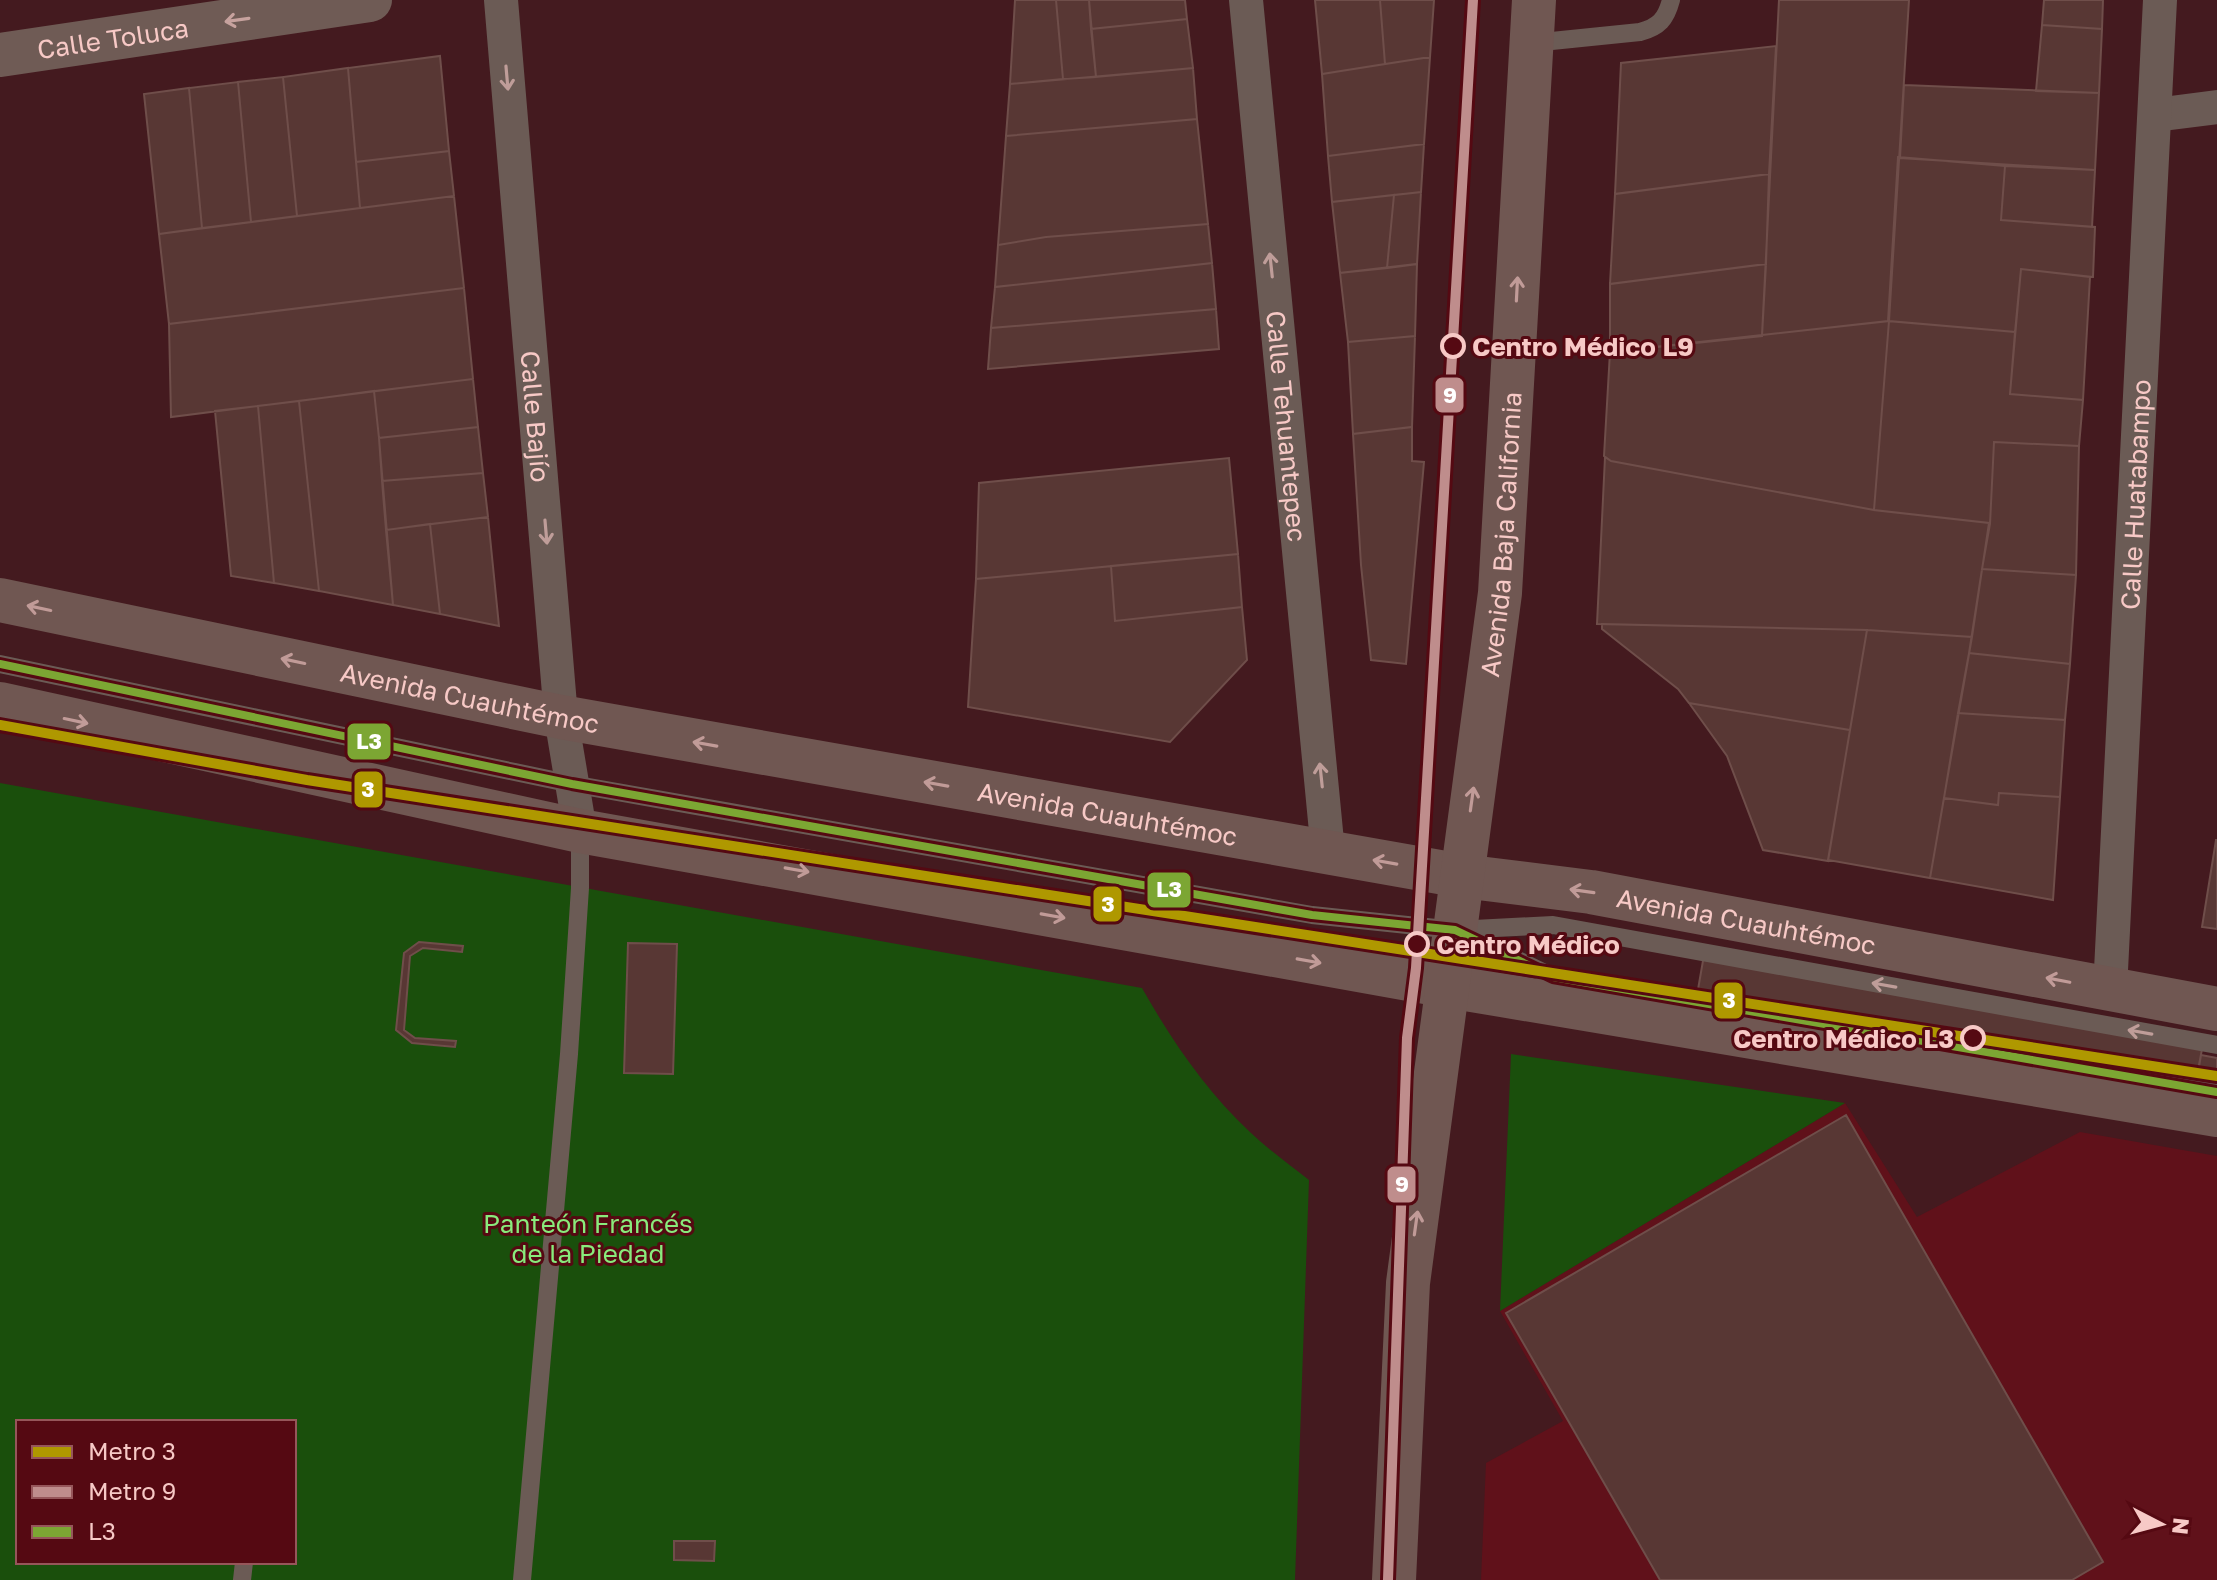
<svg xmlns="http://www.w3.org/2000/svg" width="2217" height="1580" viewBox="0 0 2217 1580" font-family="'Golos Text',sans-serif">
<style>
.built{fill:#60111a}
.green{fill:#1a4f0c;fill-rule:evenodd}
.building{fill:#583734;stroke:#6f4e4a;stroke-width:2}
.lines{fill:none;stroke-linecap:round;stroke-linejoin:round}
.lane{stroke:#6b5b55;stroke-width:18}
.street{stroke:#6b5b55;stroke-width:34}
.secondary{stroke:#6f5b55;stroke-width:44}
.primary{stroke:#705752;stroke-width:44}
.bus-1-casing{stroke:#550912;stroke-width:14}
.bus-1{stroke:#7ca633;stroke-width:8}
.metro-1-casing{stroke:#550912;stroke-width:16}
.metro-2-casing{stroke:#550912;stroke-width:16}
.metro-1{stroke:#af9800;stroke-width:10}
.metro-2{stroke:#bf8d8c;stroke-width:10}
.oneway{stroke:#c7a29e}
.oneway2{stroke:#bf9d99}
.oneway3{stroke:#c19b98}
.stop-dot{fill:#550912;stroke:#f7c9c6;stroke-width:4}
.labels{text-anchor:middle;dominant-baseline:central;stroke-width:6;stroke-linejoin:round;paint-order:stroke}
.street-label{font-size:26px;fill:#f7c9c6;stroke:#550912}
.stop-label{font-size:26px;font-weight:bold;fill:#f7c9c6;stroke:#550912;text-anchor:start}
.park-label{font-size:26px;fill:#89eb7c;stroke:#550912}
.line-badge{stroke:#550912;stroke-width:3}
.badge-label{font-size:22px;text-anchor:middle;font-weight:bold;fill:#fff}
</style>
<rect width="100%" height="100%" fill="#441a1f"/>
<path class="built" d="M1845,1103L1917,1217L2080,1132L2217,1156V1580H1481L1486,1463L1563,1421L1500,1311Z"/>
<path class="green" d="M0,783L1142,988C1172,1041 1206,1091 1251,1133C1269,1150 1290,1165 1309,1180L1295,1580H0ZM18,1422H294V1562H18Z
M1511,1054L1845,1103L1500,1311Z"/>
<path class="building" d="M1015,0H1056L1063,79L1010,84Z
M1056,0H1089L1096,77L1063,79Z
M1089,0H1185L1187,19L1091,29Z
M1315,0H1380L1385,64L1322,74Z
M1380,0H1434L1430,57L1385,64Z
M1779,0H1909L1889,321L1762,335Z
M2044,0H2103L2102,29L2042,25Z
M1187,19L1193,68L1096,77L1091,29Z
M2042,25L2102,29L2099,93L2036,91Z
M1776,46L1769,174L1615,194L1621,63Z
M440,56L449,151L356,162L348,68Z
M1430,57L1424,144L1328,156L1322,74Z
M348,68L360,208L297,216L283,77Z
M1193,68L1197,119L1006,136L1010,84Z
M283,77L297,216L251,222L238,82Z
M238,82L251,222L202,228L189,88Z
M1904,85L2099,93L2095,170L1900,158Z
M189,88L202,228L159,234L144,94Z
M1197,119L1208,224L1046,237L998,245L1006,136Z
M1424,144L1421,192L1332,202L1328,156Z
M449,151L454,196L360,208L356,162Z
M1898,157L2005,166L2001,220L2095,227L2093,277L2021,269L2015,332L1888,321Z
M2005,166L2095,170L2092,227L2001,220Z
M1769,174L1766,264L1610,284L1615,194Z
M1421,192L1417,264L1387,268L1394,195Z
M1394,195L1387,268L1340,273L1332,202Z
M454,196L464,288L169,324L159,234Z
M1208,224L1212,263L995,287L998,245L1046,237Z
M1212,263L1216,309L991,328L995,287Z
M1417,264L1415,336L1348,342L1340,273Z
M1766,264L1762,336L1610,352V284Z
M2021,269L2090,277L2083,400L2010,394Z
M464,288L473,379L171,417L169,324Z
M1216,309L1219,349L988,369L991,328Z
M1889,321L1874,510L1611,461L1604,456L1610,352Z
M1889,321L2015,332L2010,394L2083,400L2079,446L1994,442L1990,524L1988,530L1989,523L1874,510Z
M1415,336L1412,427L1353,434L1348,342Z
M473,379L478,427L379,438L374,391Z
M374,391L379,438L393,605L319,591L299,401Z
M299,401L319,591L274,583L258,406Z
M258,406L274,583L231,576L215,411Z
M478,427L483,473L382,481L379,438Z
M1412,427V461L1424,462L1406,664L1371,660L1361,565L1353,434Z
M1994,442L2079,446L2076,575L1982,569L1990,524Z
M1605,457L1611,461L1874,510L1989,523L1972,637L1867,630L1597,624Z
M1229,458L1238,554L976,579L979,483Z
M483,473L488,517L386,530L382,481Z
M488,517L499,626L440,614L430,524Z
M430,524L440,614L393,605L386,530Z
M1238,554L1242,607L1115,621L1111,566Z
M1111,566L1115,621L1242,607L1247,660L1170,742L968,707L976,579Z
M1982,569L2076,575L2070,664L1969,653Z
M1602,624L1867,630L1850,730L1689,703L1678,689L1602,629Z
M1867,630L1972,637L1930,878L1828,860Z
M1969,653L2070,664L2065,720L1958,713Z
M1689,703L1850,730L1828,861L1763,850L1727,756Z
M1958,713L2065,720L2060,797L1999,793L1998,805L1944,798Z
M1999,793L2060,797L2053,900L1930,878L1944,798L1998,805Z
M2216,840H2217V929L2202,927Z
M419,942L463,946L462,952L423,948L410,956L404,1030L415,1038L456,1041L455,1047L412,1043L396,1030L404,953Z
M628,943L677,944L673,1074L624,1073Z
M1704,955L2203,1044L2194,1091L1696,1001Z
M2201,1055L2217,1058V1083L2197,1079Z
M1846,1115L2103,1562L2072,1580H1660L1506,1313Z
M674,1541H715L714,1561L674,1560Z"/>
<g class="lines">
<path class="lane" d="M1532,43L1640,32C1659,27 1666,19 1671,0
M0,664L572,784L1312,915L1455,930L1553,925L2217,1045
M1458,931L1553,977L2217,1092
M242,1580L244,1562
M522,1580L569,1054L580,888V831"/>
<g class="street">
<path id="s1" d="M501,0L561,717L580,831"/>
<path id="s2" d="M1246,0L1328,852"/>
<path d="M2155,115L2217,107"/>
<path id="s3" d="M2110,990L2160,0"/>
</g>
<path class="secondary" id="s4" d="M0,55L370,0"/>
<g class="primary">
<path id="s5" d="M0,600L561,717L1462,876L1591,892L2217,1009"/>
<path d="M0,704L580,831L1448,986L2217,1115"/>
<path id="s6" d="M1394,1580L1408,1283L1500,593L1534,0"/>
</g>
<g class="bus-1-casing">
<path id="bus-1" d="M0,664L572,784L1312,915L1455,930L1553,977L2217,1092"/>
</g>
<use href="#bus-1" class="bus-1"/>
<g class="metro-1-casing">
<path id="metro-1" d="M0,725L307,780L2217,1076"/>
</g>
<g class="metro-2-casing">
<path id="metro-2" d="M1388,1580L1407,1038L1416,968L1473,0"/>
</g>
<use href="#metro-1" class="metro-1"/>
<use href="#metro-2" class="metro-2"/>
</g>
<defs><path id="oneway-shaft" d="M-6 0H5M1.5-3L5.5 0L1.5 3" fill="none" stroke-width="1.6" stroke-linecap="round" stroke-linejoin="round" transform="scale(2)"/></defs>
<use class="oneway" href="#oneway-shaft" transform="translate(237 20) rotate(172)"/>
<g class="oneway2">
<use href="#oneway-shaft" transform="translate(507 78) rotate(85)"/>
<use href="#oneway-shaft" transform="translate(1271 265) rotate(-96)"/>
<use href="#oneway-shaft" transform="translate(546 532) rotate(85)"/>
<use href="#oneway-shaft" transform="translate(1321 775) rotate(-96)"/>
<use href="#oneway-shaft" transform="translate(1884 985) rotate(-170)"/>
<use href="#oneway-shaft" transform="translate(2140 1032) rotate(-170)"/>
</g>
<g class="oneway3">
<use href="#oneway-shaft" transform="translate(1517 289) rotate(-87)"/>
<use href="#oneway-shaft" transform="translate(39 608) rotate(-168)"/>
<use href="#oneway-shaft" transform="translate(293 661) rotate(-168)"/>
<use href="#oneway-shaft" transform="translate(76 721) rotate(12)"/>
<use href="#oneway-shaft" transform="translate(705 744) rotate(-170)"/>
<use href="#oneway-shaft" transform="translate(936 784) rotate(-170)"/>
<use href="#oneway-shaft" transform="translate(1472 799) rotate(-82)"/>
<use href="#oneway-shaft" transform="translate(1385 862) rotate(-170)"/>
<use href="#oneway-shaft" transform="translate(797 870) rotate(10)"/>
<use href="#oneway-shaft" transform="translate(1582 891) rotate(-172)"/>
<use href="#oneway-shaft" transform="translate(1053 916) rotate(10)"/>
<use href="#oneway-shaft" transform="translate(1309 961) rotate(10)"/>
<use href="#oneway-shaft" transform="translate(2058 980) rotate(-169)"/>
<use href="#oneway-shaft" transform="translate(1416 1223) rotate(-82)"/>
</g>
<g class="stop-dot">
<circle cx="1453" cy="346" r="11"/>
<circle cx="1417" cy="944" r="11"/>
<circle cx="1973" cy="1038" r="11"/>
</g>
<g class="labels">
<g class="street-label">
<text stroke="none"><textPath href="#s4" startOffset="114">Calle Toluca</textPath></text>
<text stroke="none"><textPath href="#s1" startOffset="418">Calle Bajío</textPath></text>
<text stroke="none"><textPath href="#s2" startOffset="428">Calle Tehuantepec</textPath></text>
<text stroke="none"><textPath href="#s3" startOffset="496">Calle Huatabampo</textPath></text>
<text stroke="none"><textPath href="#s6" startOffset="1052">Avenida Baja California</textPath></text>
<text stroke="none"><textPath href="#s5" startOffset="480">Avenida Cuauhtémoc</textPath></text>
<text stroke="none"><textPath href="#s5" startOffset="1128">Avenida Cuauhtémoc</textPath></text>
<text stroke="none"><textPath href="#s5" startOffset="1776">Avenida Cuauhtémoc</textPath></text>
</g>
<g class="stop-label">
<text x="1472" y="346">Centro Médico L9</text>
<text x="1436" y="944">Centro Médico</text>
<text x="1954" y="1038" text-anchor="end">Centro Médico L3</text>
</g>
<g class="park-label">
<text x="588" y="1223">Panteón Francés<tspan x="588" dy="30">de la Piedad</tspan></text>
</g>
</g>
<g class="line-badge">
<rect x="1434" y="376" width="31" height="38" rx="8" fill="#bf8d8c"/>
<rect x="346" y="722" width="46" height="39" rx="8" fill="#7ca633"/>
<rect x="353" y="770" width="31" height="39" rx="8" fill="#af9800"/>
<rect x="1146" y="871" width="46" height="38" rx="8" fill="#7ca633"/>
<rect x="1092" y="885" width="31" height="38" rx="8" fill="#af9800"/>
<rect x="1713" y="981" width="31" height="39" rx="8" fill="#af9800"/>
<rect x="1386" y="1165" width="31" height="39" rx="8" fill="#bf8d8c"/>
</g>
<g class="badge-label">
<text x="1450" y="403">9</text>
<text x="369" y="749">L3</text>
<text x="368" y="797">3</text>
<text x="1169" y="897">L3</text>
<text x="1108" y="912">3</text>
<text x="1729" y="1008">3</text>
<text x="1402" y="1192">9</text>
</g>
<rect x="16" y="1420" width="280" height="144" fill="#550912" stroke="#96565a" stroke-width="2"/>
<rect x="32" y="1446" width="40" height="12" fill="#af9800" stroke="#96565a" stroke-width="2"/>
<text x="88" y="1460" font-size="24" fill="#f7c9c6">Metro 3</text>
<rect x="32" y="1486" width="40" height="12" fill="#bf8d8c" stroke="#96565a" stroke-width="2"/>
<text x="88" y="1500" font-size="24" fill="#f7c9c6">Metro 9</text>
<rect x="32" y="1526" width="40" height="12" fill="#7ca633" stroke="#96565a" stroke-width="2"/>
<text x="88" y="1540" font-size="24" fill="#f7c9c6">L3</text>
<g transform="translate(2161 1524) rotate(96)" stroke="#550912" stroke-width="6" paint-order="stroke">
<path d="M0-6L14 30L0 20L-14 30Z" fill="#f7c9c6"/>
<text y="-12" font-size="22" font-weight="bold" text-anchor="middle" fill="#f7c9c6">N</text>
</g>
</svg>
